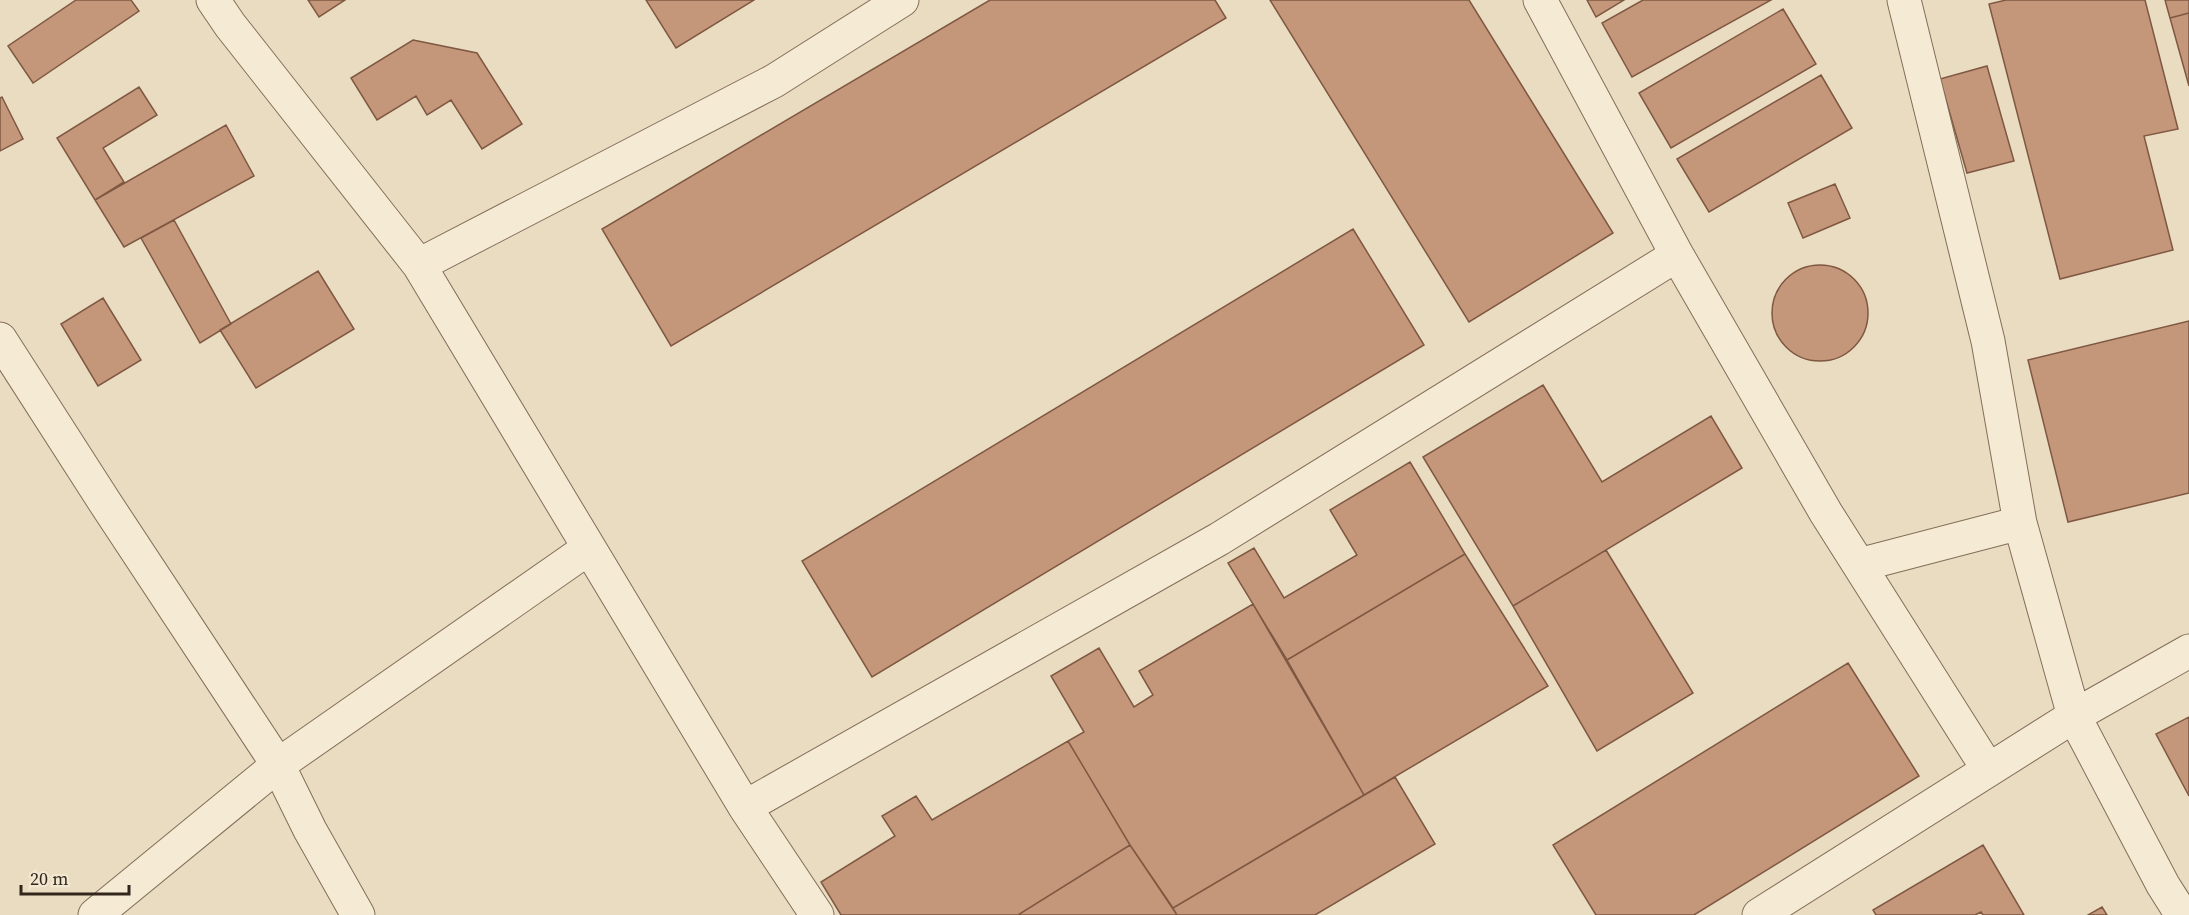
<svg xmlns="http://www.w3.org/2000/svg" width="2189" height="915" viewBox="0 0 2189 915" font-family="'Source Serif 4',serif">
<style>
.building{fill:#c5977a;stroke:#7f5842;stroke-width:1.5}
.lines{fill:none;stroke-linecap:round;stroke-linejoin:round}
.minor-casing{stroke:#826e5a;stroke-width:35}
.minor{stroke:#f5ead4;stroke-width:33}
</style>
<rect width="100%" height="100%" fill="#eadcc1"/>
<path class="building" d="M76,0H131L139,11L33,83L8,46Z
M308,0H345L319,17Z
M646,0H754L676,48Z
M990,0H1215L1226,18L671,346L602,229Z
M1270,0H1469L1613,233L1469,322Z
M1587,0H1624L1596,17Z
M1643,0H1771L1632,77L1602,23Z
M2006,0H2145L2178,129L2144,136L2173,250L2060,279L1989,4Z
M2165,0H2189V13L2170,18Z
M1783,9L1816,64L1671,148L1639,93Z
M2189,13V86L2170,18Z
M413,40L477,53L522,124L482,149L451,100L427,115L416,96L377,120L351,78Z
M1987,66L2014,161L1967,173L1940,79Z
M1821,75L1852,128L1709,212L1677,159Z
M139,87L157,115L103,148L124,182L95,200L57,138Z
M2,97L23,139L0,151V98Z
M226,125L254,176L124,247L95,200Z
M1835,184L1850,218L1803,238L1788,203Z
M174,220L231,324L200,343L141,238Z
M1353,229L1424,345L872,677L802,561Z
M1772 313a48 48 0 1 1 96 0a48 48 0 1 1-96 0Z
M318,271L354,329L256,388L220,330Z
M103,298L141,360L98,386L61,324Z
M2189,321V493L2068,522L2028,360Z
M1543,385L1602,482L1711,416L1742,468L1513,606L1423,457Z
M1410,462L1465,554L1287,660L1228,563L1254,548L1284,598L1357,555L1330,510Z
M1606,550L1693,693L1597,751L1513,606Z
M1465,554L1548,686L1364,795L1287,660Z
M1253,604L1364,795L1173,908L1130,845L1068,741L1084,732L1051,676L1099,648L1134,707L1153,695L1139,671Z
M1848,663L1919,776L1694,915H1596L1553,845Z
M2189,717V796L2156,734Z
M1068,741L1130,845L1018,915H841L821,882L895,836L882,816L916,796L932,820Z
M1395,777L1435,844L1315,915H1177L1173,908Z
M1130,845L1177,915H1018Z
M1983,845L2024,915H1983L1981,912L1975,915H1876L1873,910Z
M2102,907L2107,915H2088Z"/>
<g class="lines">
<g class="minor-casing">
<path id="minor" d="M213,0L230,25L419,265L745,807L817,915
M1540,0L1677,255L1826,513L1988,769
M1904,0L1988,341L2020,523L2074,716L2163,885L2182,915
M419,265L774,81L902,0
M0,339L104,501L278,765L310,830L358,915
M1859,565L2020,523
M745,807L1219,539L1677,255
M95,915L278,765L589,548
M1759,915L2074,716L2189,651"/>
</g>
<use href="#minor" class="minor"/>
</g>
<path d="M21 885v9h108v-9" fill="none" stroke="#33271d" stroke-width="3"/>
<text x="30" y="885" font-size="18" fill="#33271d" stroke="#f2e7d0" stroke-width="4.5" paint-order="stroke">20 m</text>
</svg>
